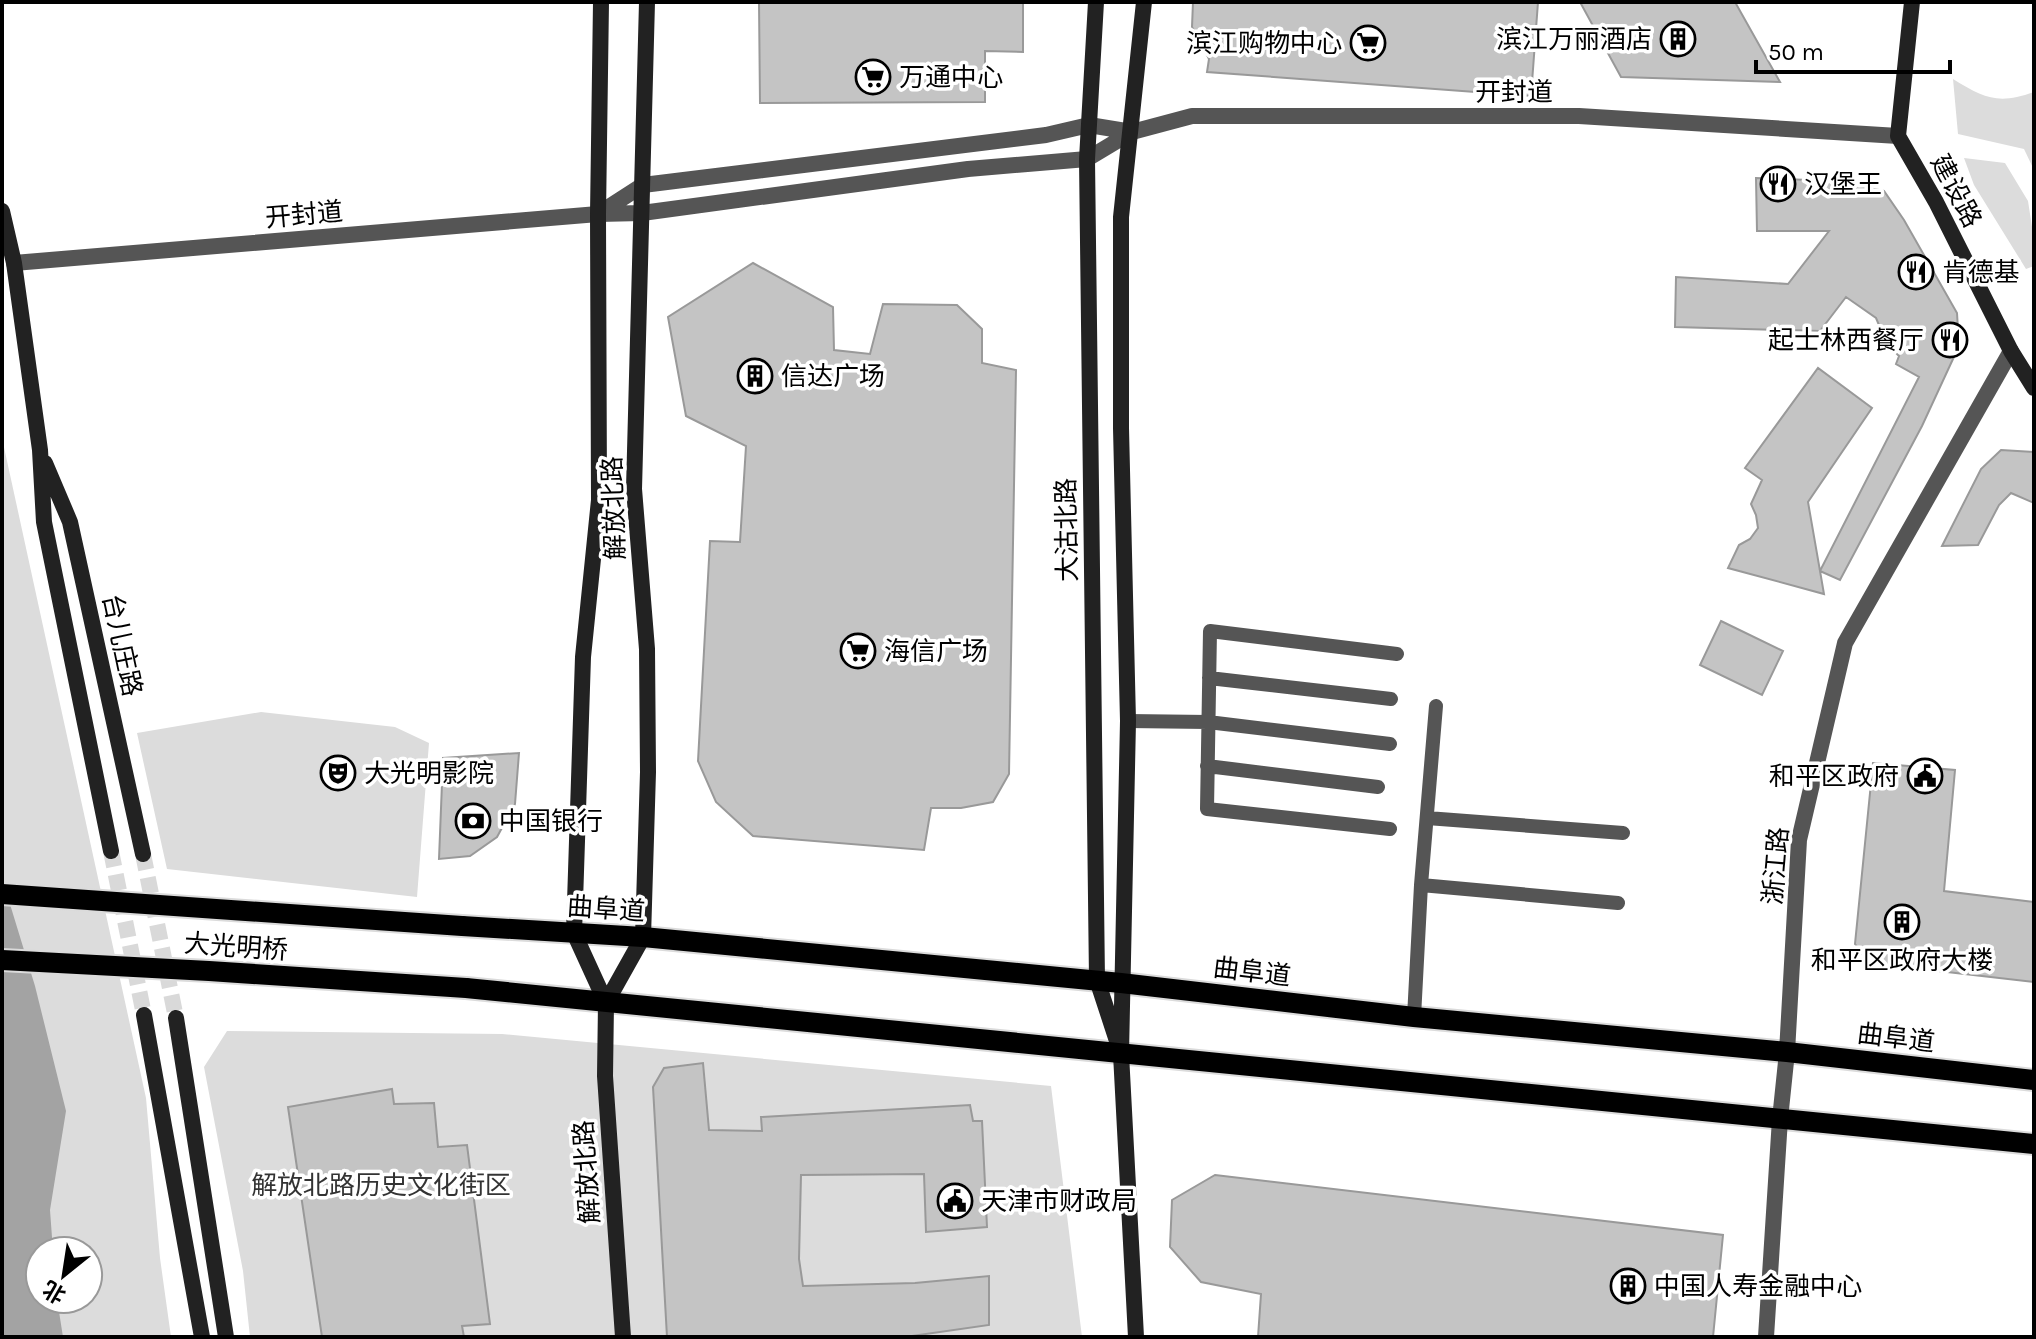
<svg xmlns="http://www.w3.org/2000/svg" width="2036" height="1339" viewBox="0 0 2036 1339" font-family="Karla,'Noto Sans SC',sans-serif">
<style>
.green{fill:#dcdcdc;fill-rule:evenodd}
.water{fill:#a3a3a3}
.building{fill:#c4c4c4;stroke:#999;stroke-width:2}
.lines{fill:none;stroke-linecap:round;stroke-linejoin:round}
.secondary-tunnel{stroke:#d9d9d9;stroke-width:16;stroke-dasharray:16 8;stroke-linecap:butt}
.primary-casing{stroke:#dbdbdb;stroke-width:24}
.lane{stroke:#555;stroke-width:14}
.street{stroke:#555;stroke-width:16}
.secondary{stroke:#222;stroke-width:16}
.primary{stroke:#000;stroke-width:20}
.primary-bridge-casing{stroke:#dbdbdb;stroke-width:24;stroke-linecap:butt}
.primary-bridge{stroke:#000;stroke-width:20}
.labels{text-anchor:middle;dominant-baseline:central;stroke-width:7;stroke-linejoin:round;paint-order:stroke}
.poi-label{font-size:26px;fill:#000;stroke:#fff;text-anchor:start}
.street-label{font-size:26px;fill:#000;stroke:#fff}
.park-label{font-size:26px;fill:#333;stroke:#fff}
</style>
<rect width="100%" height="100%" fill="#fff"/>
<path class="green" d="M1953,79C1984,98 1998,105 2034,92V170L2024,149L1958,134Z
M1964,158L2005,163L2028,201L2034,240V266L2026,269L1974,185Z
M2,438L146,1098L160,1258L171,1337H2ZM40,1251H88V1299H40Z
M261,712L395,727L429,743L417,897L167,869L137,733Z
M227,1031L502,1034L1051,1086L1082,1337H250L243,1271L204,1067Z"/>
<path class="water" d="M2,878L35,986L66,1111L50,1210L53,1251H40V1299H57L63,1337H2Z"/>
<path class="building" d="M759,2H1023V52L985,51V102L760,103Z
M1193,2H1538L1531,96L1207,72L1209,59L1192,27Z
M1580,2H1735L1780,82L1621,77Z
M1756,178L1833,181L1884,191L1904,220L1957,313L1959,346L1922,426L1840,580L1820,571L1824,594L1728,568L1739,545L1750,539L1758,528L1756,515L1751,504L1762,480L1745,468L1818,368L1872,408L1808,502L1820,571L1919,377L1896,364L1899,356L1887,344L1876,318L1846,297L1820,331L1675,327L1676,277L1788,284L1829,231H1757Z
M753,263L833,307L834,350L870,354L883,304L957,305L982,329V363L1016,370L1009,774L993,802L961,808H931L924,850L753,836L716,802L698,761L710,541L740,542L746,446L686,416L668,317Z
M2001,450L2034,452V503L2011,493L1999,505L1978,545L1942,546L1981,469Z
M1721,621L1783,651L1762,695L1700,665Z
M519,753L515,804L497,837L470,856L439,859L443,758Z
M1873,763L1955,770L1944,891L2034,902V982L1869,963L1855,944Z
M703,1063L709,1130L762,1131L761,1117L970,1105L973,1121H982L987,1227L926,1232L924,1174L801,1175L799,1259L803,1286L915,1283L989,1276V1325L905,1337H667L653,1087L664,1068Z
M392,1089L394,1104L434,1103L438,1147L467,1145L490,1324L462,1326L464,1337H322L288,1107Z
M1215,1175L1723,1235L1713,1337H1258L1261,1294L1201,1282L1170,1247L1172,1200Z"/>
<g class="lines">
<path class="secondary-tunnel" d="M111,851L144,1015
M143,854L176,1018"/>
<g class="primary-casing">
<path id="primary" d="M462,926L643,937L1121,983L1414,1017L1787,1052L2034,1080
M466,988L2034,1144"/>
</g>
<path class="lane" d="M1209,678L1391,699
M1128,721L1208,722L1390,744
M1207,766L1378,787
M1427,818L1623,833
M1390,829L1207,809L1210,631L1397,654
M1421,885L1618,903
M1414,1017L1421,885L1436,706"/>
<path class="street" d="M1132,132L1192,116H1579L1898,136
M14,263L598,214L642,213L968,169L1087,159L1132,132L1089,125L1046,135L643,185L598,214
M1766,1337L1780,1119L1787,1052L1799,840L1845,643L2011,351"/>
<path class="secondary" d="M601,2L598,214L599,500L583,657L574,933L606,1003L605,1076L623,1337
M1096,2L1087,159L1097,980L1117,1041
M1912,2L1898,136L1936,202L2011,351L2034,388
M2,211L14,263L40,450L44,522L111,851
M45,463L70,522L143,854
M606,1003L643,937L648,772L647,649L634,489L647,2
M144,1015L202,1337
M176,1018L226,1337
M1136,1337L1121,1054L1128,721L1121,428V217L1144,2"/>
<use href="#primary" class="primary"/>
<g class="primary-bridge-casing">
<path id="primary-bridge" d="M2,894L462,926
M2,960L209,971L466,988"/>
</g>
<use href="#primary-bridge" class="primary-bridge"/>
</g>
<defs>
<g id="building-ring" transform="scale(1.8)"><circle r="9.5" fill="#fff" stroke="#000" stroke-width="1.5"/><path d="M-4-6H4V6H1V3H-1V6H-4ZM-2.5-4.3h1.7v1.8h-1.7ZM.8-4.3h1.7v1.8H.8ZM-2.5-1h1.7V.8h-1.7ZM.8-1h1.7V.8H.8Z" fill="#000"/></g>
<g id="supermarket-ring" transform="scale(1.8)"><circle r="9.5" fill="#fff" stroke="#000" stroke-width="1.5"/><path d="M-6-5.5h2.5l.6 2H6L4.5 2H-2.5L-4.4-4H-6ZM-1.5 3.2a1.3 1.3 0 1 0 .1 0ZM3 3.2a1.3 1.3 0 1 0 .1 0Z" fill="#000"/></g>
<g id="restaurant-ring" transform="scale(1.8)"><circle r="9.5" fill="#fff" stroke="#000" stroke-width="1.5"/><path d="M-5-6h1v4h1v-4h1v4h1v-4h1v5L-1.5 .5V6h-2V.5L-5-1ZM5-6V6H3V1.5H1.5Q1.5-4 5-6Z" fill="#000"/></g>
<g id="theatre-ring" transform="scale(1.8)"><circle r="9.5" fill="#fff" stroke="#000" stroke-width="1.5"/><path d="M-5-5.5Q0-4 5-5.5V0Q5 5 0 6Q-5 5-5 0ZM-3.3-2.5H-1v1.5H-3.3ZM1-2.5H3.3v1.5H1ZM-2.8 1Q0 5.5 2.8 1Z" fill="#000"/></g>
<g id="civic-ring" transform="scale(1.8)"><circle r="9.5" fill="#fff" stroke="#000" stroke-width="1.5"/><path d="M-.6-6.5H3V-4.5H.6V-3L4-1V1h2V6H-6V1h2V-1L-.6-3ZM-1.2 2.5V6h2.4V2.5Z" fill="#000"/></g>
<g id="bank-ring" transform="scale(1.8)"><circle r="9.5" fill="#fff" stroke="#000" stroke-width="1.5"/><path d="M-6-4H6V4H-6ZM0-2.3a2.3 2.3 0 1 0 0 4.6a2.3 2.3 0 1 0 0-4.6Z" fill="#000"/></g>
</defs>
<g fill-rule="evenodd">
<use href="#building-ring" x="1678" y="39"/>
<use href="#supermarket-ring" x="1368" y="43"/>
<use href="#supermarket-ring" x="873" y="77"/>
<use href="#restaurant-ring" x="1778" y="184"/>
<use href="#restaurant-ring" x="1916" y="272"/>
<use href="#restaurant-ring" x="1950" y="340"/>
<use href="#building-ring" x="755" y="376"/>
<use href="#supermarket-ring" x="858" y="651"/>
<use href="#theatre-ring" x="338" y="773"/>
<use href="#civic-ring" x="1925" y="776"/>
<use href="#bank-ring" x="473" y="821"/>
<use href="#building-ring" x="1902" y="922"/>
<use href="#civic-ring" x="955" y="1201"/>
<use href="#building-ring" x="1628" y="1286"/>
</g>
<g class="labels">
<g class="poi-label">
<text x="1652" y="39" text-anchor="end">滨江万丽酒店</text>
<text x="1342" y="43" text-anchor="end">滨江购物中心</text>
<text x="899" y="77">万通中心</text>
<text x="1804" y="184">汉堡王</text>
<text x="1942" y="272">肯德基</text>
<text x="1924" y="340" text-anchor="end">起士林西餐厅</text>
<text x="781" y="376">信达广场</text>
<text x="884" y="651">海信广场</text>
<text x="364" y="773">大光明影院</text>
<text x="1899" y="776" text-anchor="end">和平区政府</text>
<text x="499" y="821">中国银行</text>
<text x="1902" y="960" text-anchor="middle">和平区政府大楼</text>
<text x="981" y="1201">天津市财政局</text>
<text x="1654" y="1286">中国人寿金融中心</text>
</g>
<g class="street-label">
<text x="1514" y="92">开封道</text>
<text transform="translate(1956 191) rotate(62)">建设路</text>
<text transform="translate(304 215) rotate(-5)">开封道</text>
<text transform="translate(614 508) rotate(-92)">解放北路</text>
<text transform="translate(1067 530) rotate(-91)">大沽北路</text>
<text transform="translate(122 645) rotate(78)">台儿庄路</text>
<text transform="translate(1776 866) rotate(-85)">浙江路</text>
<text transform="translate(606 909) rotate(4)">曲阜道</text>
<text transform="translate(236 947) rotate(4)">大光明桥</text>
<text transform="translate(1252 972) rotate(7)">曲阜道</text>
<text transform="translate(1896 1038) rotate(7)">曲阜道</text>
<text transform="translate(587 1172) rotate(-94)">解放北路</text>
</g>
<g class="park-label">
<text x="381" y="1185">解放北路历史文化街区</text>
</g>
</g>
<rect width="2036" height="1339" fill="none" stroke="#000000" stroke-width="8"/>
<g transform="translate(64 1275) rotate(210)"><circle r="38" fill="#ffffff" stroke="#999999" stroke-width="2"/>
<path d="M0-6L14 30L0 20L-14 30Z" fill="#000000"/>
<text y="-12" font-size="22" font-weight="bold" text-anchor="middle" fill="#000000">北</text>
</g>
<path d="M1756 60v12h194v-12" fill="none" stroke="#000000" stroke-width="4"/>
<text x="1768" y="60" font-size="24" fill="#000000" stroke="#ffffff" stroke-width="6" paint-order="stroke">50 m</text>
</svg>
